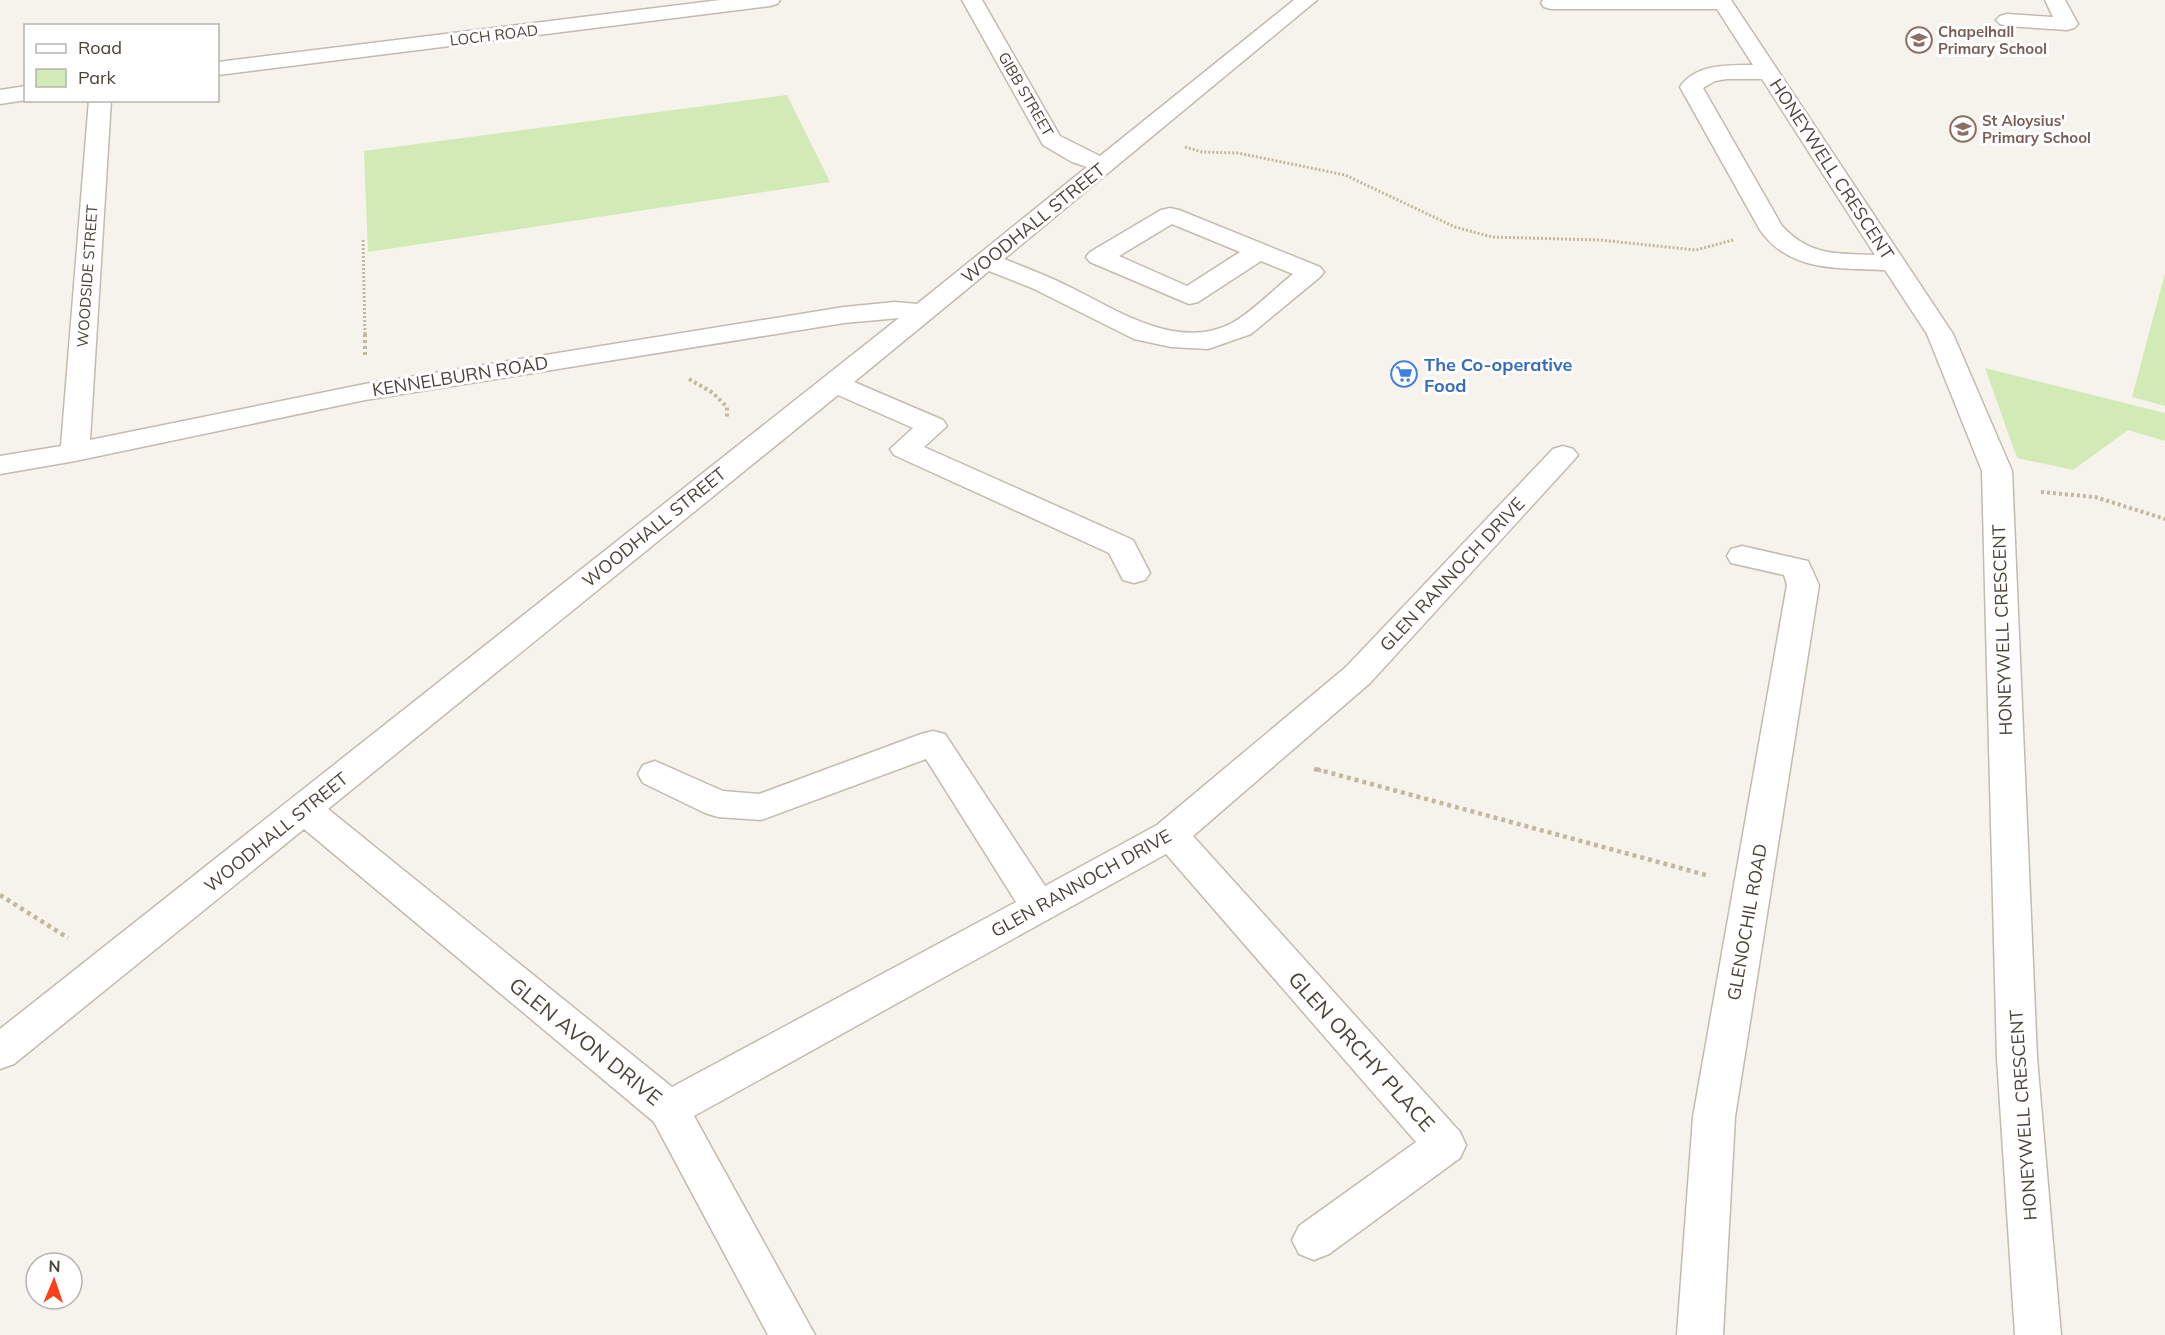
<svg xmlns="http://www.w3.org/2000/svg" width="2165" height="1335" viewBox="0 0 2165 1335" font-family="Mulish,sans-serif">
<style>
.green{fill:#d2eab5}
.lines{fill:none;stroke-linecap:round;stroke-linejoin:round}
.minor-casing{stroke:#c2bbae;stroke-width:3}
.path-far2{stroke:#c4b79f;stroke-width:3;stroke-dasharray:2 2;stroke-linecap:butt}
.path-far1{stroke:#c4b79f;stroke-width:4;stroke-dasharray:3 3;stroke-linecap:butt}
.path{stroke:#c4b79f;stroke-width:4.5;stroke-dasharray:4 4;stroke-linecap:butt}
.minor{fill:#fff;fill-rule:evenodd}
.labels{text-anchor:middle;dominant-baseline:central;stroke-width:6;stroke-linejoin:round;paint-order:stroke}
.far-education-label{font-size:15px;font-weight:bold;fill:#785e54;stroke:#fff;text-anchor:start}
.far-street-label{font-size:15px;fill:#4b4439;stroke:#fff}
.street-label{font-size:18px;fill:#4b4439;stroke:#fff}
.shop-label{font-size:18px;font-weight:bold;fill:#366cbe;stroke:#fff;text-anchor:start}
.near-street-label{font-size:21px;fill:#4b4439;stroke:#fff}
</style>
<rect width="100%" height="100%" fill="#f6f3ec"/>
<path class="green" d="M787,95L830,182L368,252L364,151Z
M2165,273V406L2132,397Z
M1985,368L2165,413V441L2128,430L2073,470L2017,458Z"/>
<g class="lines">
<g class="minor-casing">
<path id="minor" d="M720,0H780L777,4L770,6L218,75V62Z
M962,0H982L1060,136L1100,156L1294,0H1317L1004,259C1027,268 1050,277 1072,288C1120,312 1178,351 1232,323C1252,312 1274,289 1293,274L1261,261L1198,302L1189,304L1090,262L1086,257L1090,252L1161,210L1170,208L1179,210L1320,267L1324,272L1320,277L1251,334L1208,349L1171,347L1134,339L1032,288L989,271L854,382L943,420L947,426L924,447L1133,540L1150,573L1145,580L1134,583L1123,580L1109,553L894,455L890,449L913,428L838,395L328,809L672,1087L1016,902L926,759L761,820L718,817L705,813L643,783L638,774L643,765L655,761L723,791L759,794L921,734L933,731L945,734L1045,886L1157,825L1346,667L1553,449L1563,446L1573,449L1578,455L1573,461L1370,683L1193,836L1460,1132L1466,1145L1460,1158L1329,1254L1314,1260L1299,1254L1292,1240L1299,1226L1416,1142L1166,854L694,1116L815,1335H768L654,1122L304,829L14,1064L0,1069V1029L899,318L844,323L365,400L75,461L0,474V456L61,446L89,100H111L90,440L365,384L844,307L895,302L917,304L1087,167L1072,162L1043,145ZM1172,224L1240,252L1187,286L1119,256Z
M1543,0H1731L1953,334L2012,471L2037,1058L2061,1335H2015L1997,1058L1982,471L1927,334L1885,270C1839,268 1789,272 1760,230L1680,87C1695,64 1728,65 1753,65L1717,9H1551L1544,7L1541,3ZM1727,79H1762L1875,255C1837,253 1811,257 1782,226L1703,88L1715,81Z
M2045,0H2065L2078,24L2074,28L2067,30L2007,26L2000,24L1996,20L2000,16L2007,14L2053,17Z
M26,86V100L0,104V90Z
M1742,546L1808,561L1819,585L1735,1117L1723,1335H1677L1693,1117L1787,585L1784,575L1731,563L1727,556L1731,549Z"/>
</g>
<path class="path-far2" d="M1185,147L1202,152L1238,153L1345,175L1455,227L1492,237L1600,240L1696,250L1733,240
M363,240L365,336"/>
<path class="path-far1" d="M365,334V355
M689,379L713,393L727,407V418
M2041,492L2095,497L2165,519
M1314,769L1321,771"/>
<path class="path" d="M1316,769L1706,875
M0,895L68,938"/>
<use href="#minor" class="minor"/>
</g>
<defs>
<g id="school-ring" transform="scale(1.35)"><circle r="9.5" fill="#fff" stroke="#8d6e63" stroke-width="1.5"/><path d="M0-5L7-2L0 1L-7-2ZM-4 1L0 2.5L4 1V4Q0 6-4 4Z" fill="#8d6e63"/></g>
<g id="supermarket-ring" transform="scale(1.35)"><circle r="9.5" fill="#fff" stroke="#3f7fe0" stroke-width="1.5"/><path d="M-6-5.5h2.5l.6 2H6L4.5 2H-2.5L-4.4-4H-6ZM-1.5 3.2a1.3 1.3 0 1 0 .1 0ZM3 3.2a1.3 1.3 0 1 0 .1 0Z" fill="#3f7fe0"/></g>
</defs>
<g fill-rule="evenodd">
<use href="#school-ring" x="1919" y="40"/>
<use href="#school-ring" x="1963" y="129"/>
<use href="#supermarket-ring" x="1404" y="374"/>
</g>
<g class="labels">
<g class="far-education-label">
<text x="1938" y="31">Chapelhall<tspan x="1938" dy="17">Primary School</tspan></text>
<text x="1982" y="120">St Aloysius'<tspan x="1982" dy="17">Primary School</tspan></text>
</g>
<g class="far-street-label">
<text transform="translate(494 35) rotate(-7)">LOCH ROAD</text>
<text transform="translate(1026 94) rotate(60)">GIBB STREET</text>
<text transform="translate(87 276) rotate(-86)">WOODSIDE STREET</text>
</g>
<g class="street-label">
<text transform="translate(1832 169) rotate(57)">HONEYWELL CRESCENT</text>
<text transform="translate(1033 223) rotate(-39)">WOODHALL STREET</text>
<text transform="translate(460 376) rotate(-9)">KENNELBURN ROAD</text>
<text transform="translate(654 527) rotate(-39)">WOODHALL STREET</text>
<text transform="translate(1452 574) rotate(-47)">GLEN RANNOCH DRIVE</text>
<text transform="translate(2002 630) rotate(-92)">HONEYWELL CRESCENT</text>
<text transform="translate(276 832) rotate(-39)">WOODHALL STREET</text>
<text transform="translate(1081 883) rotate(-29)">GLEN RANNOCH DRIVE</text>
<text transform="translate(1747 922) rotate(-80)">GLENOCHIL ROAD</text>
<text transform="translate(2023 1115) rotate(-94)">HONEYWELL CRESCENT</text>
</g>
<g class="shop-label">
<text x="1424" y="364">The Co-operative<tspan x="1424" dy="21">Food</tspan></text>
</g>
<g class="near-street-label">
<text transform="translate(586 1041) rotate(39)">GLEN AVON DRIVE</text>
<text transform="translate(1362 1051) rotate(48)">GLEN ORCHY PLACE</text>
</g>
</g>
<rect x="24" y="24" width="195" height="78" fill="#ffffff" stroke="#b7b4b0" stroke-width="1.5"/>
<rect x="36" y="44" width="30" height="9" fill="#ffffff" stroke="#b7b4b0" stroke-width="1.5"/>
<text x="78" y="54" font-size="18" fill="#4b4439">Road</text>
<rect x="36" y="69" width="30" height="18" fill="#d2eab5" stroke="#b7b4b0" stroke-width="1.5"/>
<text x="78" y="84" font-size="18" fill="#4b4439">Park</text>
<g transform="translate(54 1281) rotate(2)"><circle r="28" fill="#ffffff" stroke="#b7b4b0" stroke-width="1.5"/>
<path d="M0-4.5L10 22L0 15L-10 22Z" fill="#fc3f1d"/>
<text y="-9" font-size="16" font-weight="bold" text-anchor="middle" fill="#4b4439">N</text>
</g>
</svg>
